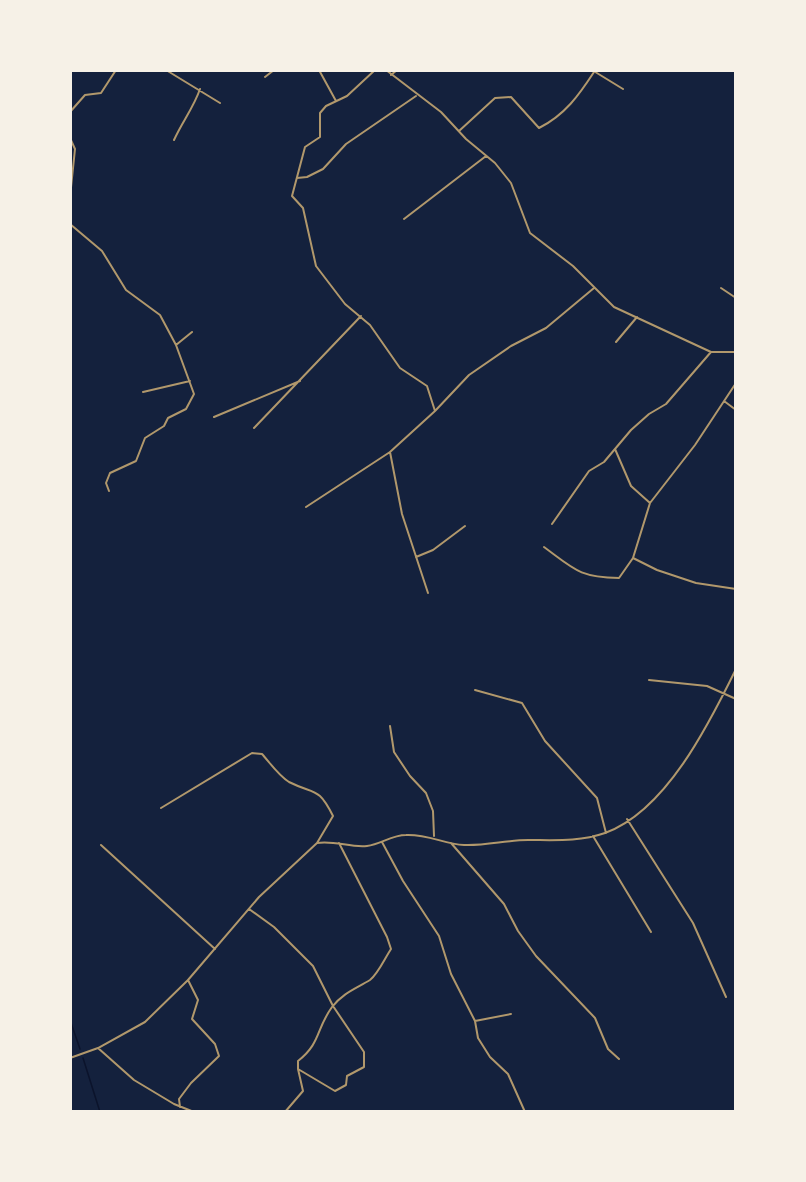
<svg xmlns="http://www.w3.org/2000/svg" width="806" height="1182" viewBox="0 0 806 1182" font-family="'IBM Plex Serif',serif">
<style>
.lines{fill:none;stroke-linecap:round;stroke-linejoin:round}
.stream{stroke:#0b132b;stroke-width:1.5}
.minor{stroke:#b1986c;stroke-width:2}
</style>
<rect width="100%" height="100%" fill="#14213d"/>
<g class="lines">
<path class="stream" d="M70,1020L80,1049
M83,1058L100,1112"/>
<path class="minor" d="M166,70L220,103
M319,70L336,101
M375,70L347,96L326,106L320,113V137L305,147L292,196L303,208L316,266L345,304L370,325L400,368L427,386L435,411
M386,70L441,112L466,139L495,163L511,183L530,233L573,266L614,307L711,352H736
M592,70L623,89
M391,75L397,70
M265,77L274,70
M70,112L85,95L101,93L116,70
M459,131L495,98L511,97L539,128C565,115 579,95 594,72
M70,138L75,149L70,197
M174,140C182,122 194,107 200,89
M297,178L307,177L323,169L346,144L416,96
M404,219L486,156
M70,224L102,251L126,290L160,315L176,345L192,332
M721,288L736,298
M616,342L637,317
M143,392L190,381
M724,401L736,410
M214,417L300,381
M254,428L361,316
M615,449L631,486L650,503
M390,452L402,514L428,593
M109,491L106,483L110,473L136,461L145,438L164,426L168,418L186,409L194,394L176,345
M306,507L390,452L435,411L469,375L511,346L546,328L594,288
M552,524L589,471L604,462L631,430L649,414L666,404L711,352
M544,547C575,570 579,577 619,578L633,558L650,503L695,445L736,383
M416,557L433,550L465,526
M633,558L657,570L696,583L736,589
M70,603H71
M649,680L707,686L736,699
M475,690L522,703L545,741L597,798L606,833
M390,726L394,752L410,776L426,793L433,811L434,836
M161,808L252,753L262,754C270,763 279,776 289,782C315,795 318,786 333,816L317,843
M627,819L693,923L726,997
M593,836L651,932
M382,842L403,881L439,936L451,974L475,1021L478,1038L490,1057L508,1074L525,1112
M451,843L504,904L518,931L536,956L595,1018L608,1049L619,1059
M101,845L215,949
M249,909L274,927L313,966L333,1006L364,1052V1067L347,1076L346,1085L335,1091L298,1069V1061C321,1043 316,1029 332,1007C343,993 355,989 370,980C378,974 385,958 391,949L387,937L339,843
M475,1021L511,1014
M98,1048L134,1080L174,1104L194,1112
M70,1058L98,1048L145,1022L188,980L259,897L317,843C334,840 351,848 367,846C381,844 392,835 406,835C428,834 444,844 464,845C485,846 507,840 528,840C554,840 579,842 605,833C666,811 709,724 736,669
M180,1107L179,1099L191,1083L219,1056L215,1044L192,1019L198,1000L188,980
M285,1112L303,1091L298,1069"/>
</g>
<rect width="806" height="1182" fill="none" stroke="#f6f1e7" stroke-width="144"/>
</svg>
